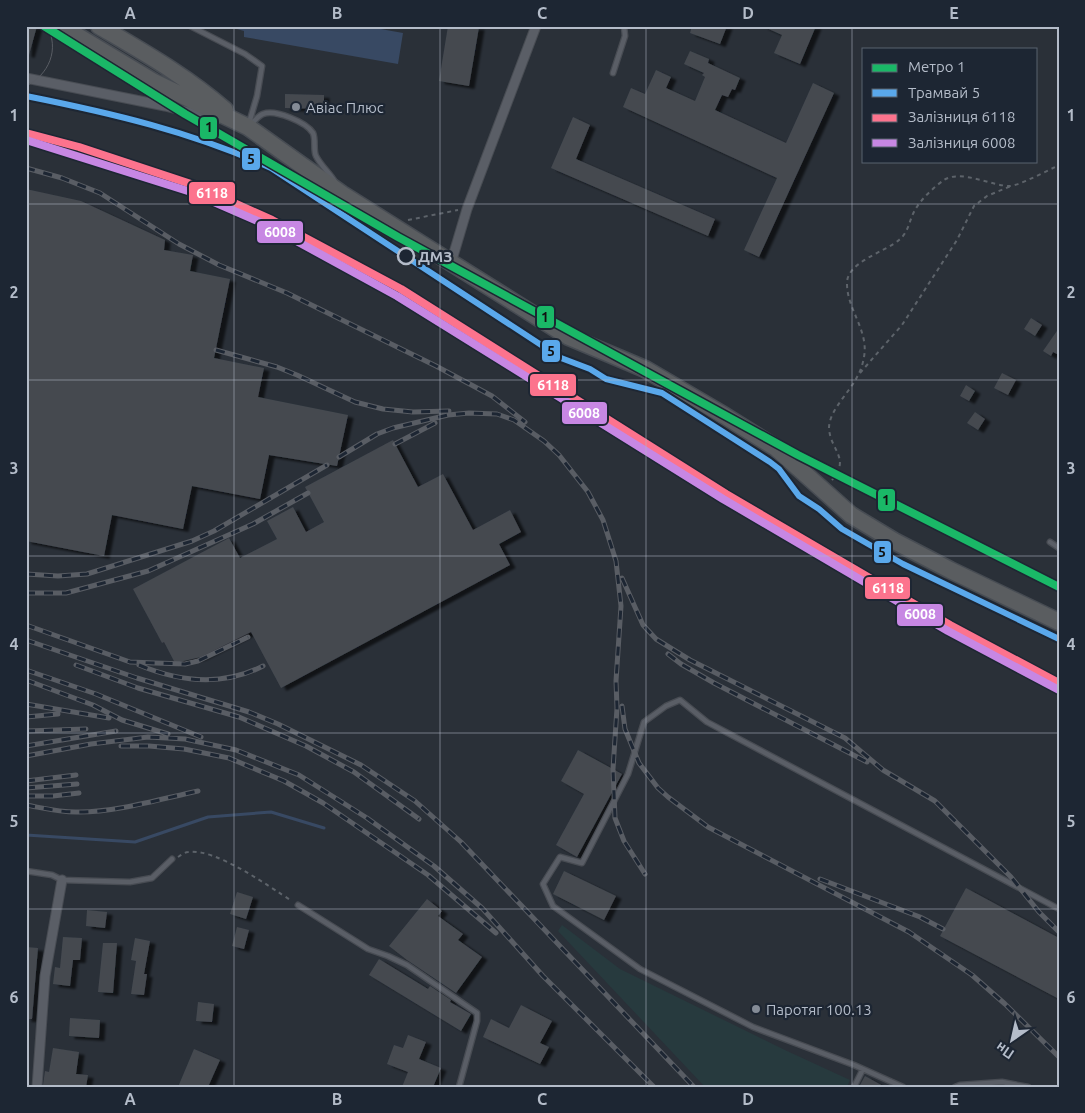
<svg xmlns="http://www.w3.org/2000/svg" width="1085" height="1113" viewBox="0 0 1085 1113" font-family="Ubuntu,sans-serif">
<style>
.green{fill:#273a3e}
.water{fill:#384963}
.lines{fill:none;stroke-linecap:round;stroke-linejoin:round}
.stream{stroke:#384963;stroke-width:3}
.building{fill:#444950;filter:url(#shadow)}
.lane-casing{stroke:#484c53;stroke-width:7}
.street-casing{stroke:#484c53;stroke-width:11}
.highway-casing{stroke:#474c53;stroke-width:19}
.path{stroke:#5d636a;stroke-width:2;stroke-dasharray:4 4;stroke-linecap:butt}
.lane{stroke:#5a5e66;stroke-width:4.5}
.street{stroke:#5a5e66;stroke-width:9}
.highway{stroke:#5a5d60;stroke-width:16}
.tram{stroke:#595d64;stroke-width:1}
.rail-casing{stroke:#595d64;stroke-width:5}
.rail{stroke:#1d2633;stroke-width:3;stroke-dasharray:9;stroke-linecap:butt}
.rail-1-casing{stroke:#1d2633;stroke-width:11}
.rail-2-casing{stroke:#1d2633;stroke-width:11}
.rail-1{stroke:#fc738d;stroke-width:8}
.rail-2{stroke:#c787e3;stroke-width:8}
.tram-1-casing{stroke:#1d2633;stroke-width:10}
.tram-1{stroke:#5aa8eb;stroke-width:6}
.metro-1-casing{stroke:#1d2633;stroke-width:11}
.metro-1{stroke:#1ab867;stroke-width:8}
.grid{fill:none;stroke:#b4bcc9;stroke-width:1;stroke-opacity:0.55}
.poi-dot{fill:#848b96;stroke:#1d2633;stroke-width:2}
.stop-dot{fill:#1d2633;stroke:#b4bcc9;stroke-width:2.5}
.labels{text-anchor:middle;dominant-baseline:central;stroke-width:4.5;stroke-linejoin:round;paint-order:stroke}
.poi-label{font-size:15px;fill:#b4bcc9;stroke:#1d2633;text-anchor:start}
.stop-label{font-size:15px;font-weight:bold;fill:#b4bcc9;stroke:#1d2633;text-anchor:start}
.line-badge{stroke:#1d2633;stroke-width:2}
.badge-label{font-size:14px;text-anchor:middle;font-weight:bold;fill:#fff}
.pale-badge-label{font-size:14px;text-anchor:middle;font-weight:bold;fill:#111}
.neatline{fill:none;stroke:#b4bcc9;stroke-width:2}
.grid-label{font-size:16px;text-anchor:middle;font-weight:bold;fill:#b4bcc9}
</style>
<defs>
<filter id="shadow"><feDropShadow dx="5.5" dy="3" stdDeviation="1" flood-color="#0009"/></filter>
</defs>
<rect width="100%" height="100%" fill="#2a3038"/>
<path class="green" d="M562,925L620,969L787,1051L850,1080L847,1087H705L558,931Z"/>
<path class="water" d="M237,26H364L403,33L398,64L244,37V31L237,29Z"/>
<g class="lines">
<path class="stream" d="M26,835L135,842L208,817L271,812L324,828"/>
</g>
<path class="building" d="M26,26H37L29,55L26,54Z
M448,26L479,27L469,86L439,81Z
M692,26H727L720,44L690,33Z
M762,26H816L800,64L774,53L782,35Z
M690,51L709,59L708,63L740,78L735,90L732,89L728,97L722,95L715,110L786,143L813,83L834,93L759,257L744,250L777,178L623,107L631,88L645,94L656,70L671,77L666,88L695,101L705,77L702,75L704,73L684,64Z
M285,94L324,95V109L285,108Z
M573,117L590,125L576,159L715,219L708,236L551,168Z
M26,189L81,201L165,240L164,250L193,255L190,271L230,279L214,358L264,368L258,397L348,415L337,466L269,455L260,499L192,486L183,529L112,515L104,556L26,541Z
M1031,318L1042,325L1035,336L1024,329Z
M1059,328V355L1053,352L1051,356L1043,351Z
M1002,373L1016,380L1008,395L994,388Z
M966,385L975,391L969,401L960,396Z
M975,412L985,419L978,430L967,423Z
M393,440L418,487L443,474L473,530L510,510L521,532L499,544L510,565L281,688L251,632L201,657L175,663L164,642L162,643L133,589L229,538L240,558L277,539L267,521L293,507L306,532L324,522L305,487Z
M578,750L622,774L577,857L556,845L584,794L561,781Z
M564,871L616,896L604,920L553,894Z
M966,888L1059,938V999L940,936Z
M237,892L253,897L246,919L230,914Z
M427,899L442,911L438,916L463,934L458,940L482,957L456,993L407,960L389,946Z
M87,910L107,912L105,928L86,926Z
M237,927L249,930L244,949L232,946Z
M63,937L82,938L80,960H73L70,986L53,984L55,967L60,968Z
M135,938L150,941L144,974H147L144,995L131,994L136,961L131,960Z
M103,943H117L113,993L98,992Z
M26,947L38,948L32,1019H26Z
M379,959L428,989L430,986L451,1000L450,1002L471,1014L461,1031L369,975Z
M198,1002L214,1004L212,1022L196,1021Z
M521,1005L552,1021L540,1043L549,1047L540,1064L483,1037L491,1019L509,1028Z
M70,1018L100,1020L99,1038L69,1036Z
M408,1035L426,1042L419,1059L441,1068L433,1087H402L408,1072L387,1064L394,1045L403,1048Z
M53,1048L79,1052L76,1074L88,1075L86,1087L43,1085L45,1071L49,1072Z
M194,1049L220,1060L208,1087H178Z
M865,1076L885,1087H859Z"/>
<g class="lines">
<g class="lane-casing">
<path id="lane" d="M190,26L245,54L262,66L257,96L249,123
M613,73L625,36L624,26
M251,124C255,121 259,115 263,114C275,109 306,122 313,133C316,140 313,150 316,156C321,166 330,173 335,182
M1050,542L1059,548
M26,871L52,875L62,880L130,882L152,878L172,859
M298,905L368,949L388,956L407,965L477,1013V1021L459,1087
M854,1087L863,1069
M903,1087L854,1065L753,1027L640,969L553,906L543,884L560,857L582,863L628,774L644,722L666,706L680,700L707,722L1059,909
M955,1087L960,1085L1002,1082L1028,1087"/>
</g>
<g class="street-casing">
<path id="street" d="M26,78L165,106L217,119
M451,263L467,209L536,26
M37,1087L45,976L62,880"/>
</g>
<g class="highway-casing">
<path id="highway" d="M61,26L154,82L248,127L342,194L569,337L645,369L725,416L776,448L851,515L894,541L950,570L1059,622
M99,26C143,52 186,76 225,110"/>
</g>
<path class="path" d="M408,220L458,210
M860,373L902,325L957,240L974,206L987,196L1011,186
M832,480C851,458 830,450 829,428C829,410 851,391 858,375C861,370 863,363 864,357C869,331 847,309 847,284C846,262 885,252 899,240C909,232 909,220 915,210C921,199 934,187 944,180C961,169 991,186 1010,186C1018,186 1051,169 1059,165
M178,857C181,855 185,852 188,852C216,848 268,886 292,901"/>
<use href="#lane" class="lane"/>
<use href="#street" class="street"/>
<use href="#highway" class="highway"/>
<path class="tram" d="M26,86C49,75 60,49 47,26"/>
<g class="rail-casing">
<path id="rail" d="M26,168L62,178L100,193L179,244L219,265L287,293L436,366L492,396L525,422
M216,350L277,367L297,375L355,402L383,409L413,412L449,411
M395,444L435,423
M339,457L377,434L393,428L448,415L469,413L497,414L514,420L544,441L559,455L588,492L603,520L616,561L621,606L616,681L617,708L613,769L615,818L624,841L645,874
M26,574L58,576L87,574L192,541L214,531L327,465
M622,578L643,625L656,639L690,660L845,738L883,770L935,801L1011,877L1039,912L1059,932
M26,593H66L148,571L253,524L308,493
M26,625L130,662L155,663L185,664L198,661L248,637
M26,640L137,678L249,712L278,724L361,765L415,801L461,842L694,1087
M668,654L681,664L714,683L867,762
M76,665L138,688L239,717L306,746L354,772L419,819
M139,665C180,682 222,687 263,666
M26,670L96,694L201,737
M26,680L93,705L122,720L168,734
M26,704L109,718
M622,706L625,729L639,763L658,788L668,797L708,827L909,932L972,975L1005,1004L1059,1057
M26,717L58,714
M26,731L86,729
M26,746L116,731
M121,746H149L184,749L229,758L284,781L323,803L428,875L496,933
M26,756L91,744L148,737L185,739L236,750L299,775L367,818L434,866L482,908L543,976L654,1087
M26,781L76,775
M26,788L77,784
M26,796H53L79,793
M26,805C43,808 59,812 76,812C113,813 161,799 198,791
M820,879L920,917L943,929"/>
</g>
<use href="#rail" class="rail"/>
<g class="rail-1-casing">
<path id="rail-1" d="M26,133L79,147L194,185L272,220L401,289L726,494L950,625L1059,683"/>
</g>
<g class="rail-2-casing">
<path id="rail-2" d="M26,140L191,192L269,226L397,296L723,499L948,631L1059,690"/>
</g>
<use href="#rail-1" class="rail-1"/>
<use href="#rail-2" class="rail-2"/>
<g class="tram-1-casing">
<path id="tram-1" d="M26,96C111,113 193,132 271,168L561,358L590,369L606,379L662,393L770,462L779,469L799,496L819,509L842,529L903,564L1059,639"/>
</g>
<use href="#tram-1" class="tram-1"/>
<g class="metro-1-casing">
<path id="metro-1" d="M44,26L185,114L398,237L798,455L1059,587"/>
</g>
<use href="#metro-1" class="metro-1"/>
</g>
<path class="grid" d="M234,26V1087M440,26V1087M646,26V1087M852,26V1087M26,204H1059M26,380H1059M26,556H1059M26,733H1059M26,909H1059"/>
<g class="poi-dot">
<circle cx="296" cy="107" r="5"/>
<circle cx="756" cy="1009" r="5"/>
</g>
<circle class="stop-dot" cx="406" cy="256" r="8"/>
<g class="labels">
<g class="poi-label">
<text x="306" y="107">Авіас Плюс</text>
<text x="766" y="1009">Паротяг 100.13</text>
</g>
<g class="stop-label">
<text x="418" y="256">ДМЗ</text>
</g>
</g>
<g class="line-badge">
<rect x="199" y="116" width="19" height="24" rx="5" fill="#1ab867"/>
<rect x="241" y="147" width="20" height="24" rx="5" fill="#5aa8eb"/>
<rect x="188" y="181" width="48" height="24" rx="5" fill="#fc738d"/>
<rect x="256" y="220" width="48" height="24" rx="5" fill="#c787e3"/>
<rect x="536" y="305" width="19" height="24" rx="5" fill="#1ab867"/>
<rect x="541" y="339" width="20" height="24" rx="5" fill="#5aa8eb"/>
<rect x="529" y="373" width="48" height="24" rx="5" fill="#fc738d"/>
<rect x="561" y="401" width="47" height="24" rx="5" fill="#c787e3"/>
<rect x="877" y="488" width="19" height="24" rx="5" fill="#1ab867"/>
<rect x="873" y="540" width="19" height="24" rx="5" fill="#5aa8eb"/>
<rect x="864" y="576" width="47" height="24" rx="5" fill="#fc738d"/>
<rect x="896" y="603" width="48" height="24" rx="5" fill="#c787e3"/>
</g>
<g class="badge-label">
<text x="212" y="198">6118</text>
<text x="280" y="237">6008</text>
<text x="553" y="390">6118</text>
<text x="584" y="418">6008</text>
<text x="888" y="593">6118</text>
<text x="920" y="619">6008</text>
</g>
<g class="pale-badge-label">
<text x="209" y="132">1</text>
<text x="251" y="164">5</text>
<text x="545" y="322">1</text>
<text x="551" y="356">5</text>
<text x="886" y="505">1</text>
<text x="882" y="557">5</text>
</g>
<rect width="1085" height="1113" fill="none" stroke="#1d2633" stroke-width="55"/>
<rect x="862" y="48" width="175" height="115" fill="#1d2633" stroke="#59626f"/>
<rect x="872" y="64" width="25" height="8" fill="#1ab867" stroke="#59626f"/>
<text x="908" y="72" font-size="15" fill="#b4bcc9">Метро 1</text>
<rect x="872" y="89" width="25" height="8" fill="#5aa8eb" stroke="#59626f"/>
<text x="908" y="98" font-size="15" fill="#b4bcc9">Трамвай 5</text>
<rect x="872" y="114" width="25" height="8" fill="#fc738d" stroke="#59626f"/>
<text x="908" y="122" font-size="15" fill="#b4bcc9">Залізниця 6118</text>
<rect x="872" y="139" width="25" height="8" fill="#c787e3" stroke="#59626f"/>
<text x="908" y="148" font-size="15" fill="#b4bcc9">Залізниця 6008</text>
<g transform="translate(1012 1040) rotate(214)" stroke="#1d2633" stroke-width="4" paint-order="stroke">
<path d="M0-4L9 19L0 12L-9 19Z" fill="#b4bcc9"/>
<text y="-8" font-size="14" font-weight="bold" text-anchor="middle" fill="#b4bcc9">Пн</text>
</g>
<rect x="28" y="28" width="1030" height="1058" class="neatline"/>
<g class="grid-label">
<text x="130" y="19">A</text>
<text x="337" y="19">B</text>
<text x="542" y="19">C</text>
<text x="748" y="19">D</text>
<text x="954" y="19">E</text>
<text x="14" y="121">1</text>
<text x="1071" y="121">1</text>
<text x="14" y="298">2</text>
<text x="1071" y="298">2</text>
<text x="14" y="474">3</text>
<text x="1071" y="474">3</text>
<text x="14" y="650">4</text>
<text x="1071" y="650">4</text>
<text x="14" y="827">5</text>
<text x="1071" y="827">5</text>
<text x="14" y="1003">6</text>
<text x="1071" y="1003">6</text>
<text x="130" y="1105">A</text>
<text x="337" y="1105">B</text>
<text x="542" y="1105">C</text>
<text x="748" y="1105">D</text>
<text x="954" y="1105">E</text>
</g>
</svg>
